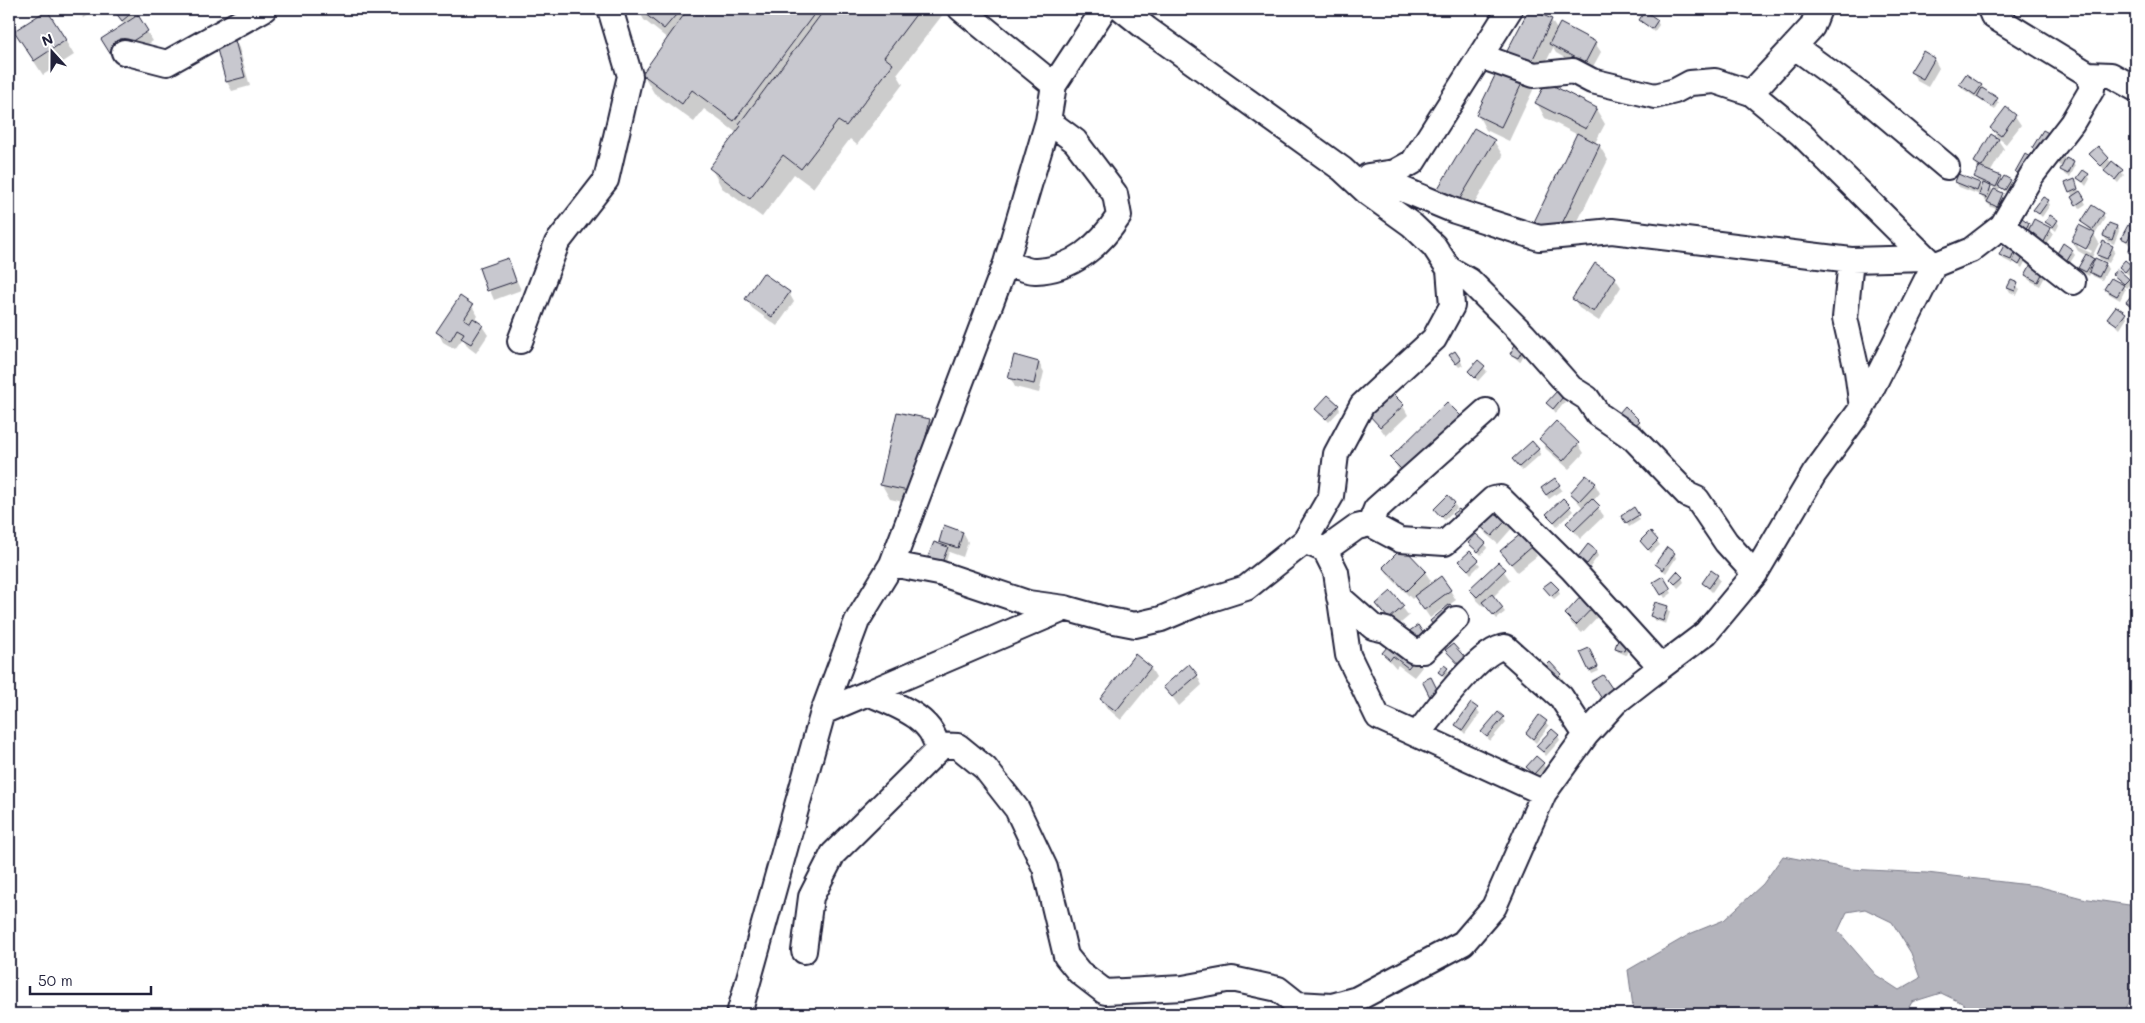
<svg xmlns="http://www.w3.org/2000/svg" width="2145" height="1023" viewBox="0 0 2145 1023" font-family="Mali,sans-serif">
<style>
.water{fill:#b4b4bc;stroke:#7a7a88;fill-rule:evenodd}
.shadow{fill:#0003;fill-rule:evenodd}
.building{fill:#c8c8cf;stroke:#22223b}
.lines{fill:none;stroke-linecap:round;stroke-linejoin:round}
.minor-casing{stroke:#22223b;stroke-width:28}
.minor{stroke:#fff;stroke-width:24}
</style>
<rect width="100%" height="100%" fill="#fff"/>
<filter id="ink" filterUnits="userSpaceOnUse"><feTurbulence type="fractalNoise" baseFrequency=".02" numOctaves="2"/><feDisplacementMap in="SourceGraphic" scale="10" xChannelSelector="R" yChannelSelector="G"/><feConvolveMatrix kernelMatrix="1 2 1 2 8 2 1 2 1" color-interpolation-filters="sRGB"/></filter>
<g filter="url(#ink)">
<path class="water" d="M1783,856L1850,869L1927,873L2037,886L2082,898L2129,905L2136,900V990L2125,1010L2128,1014H1967L1964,1004L1941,993L1912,1002L1905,1014H1634L1628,970L1692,933L1724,920L1763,884ZM1865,909L1892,922L1911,953L1920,978L1899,990L1876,975L1838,931L1847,912Z"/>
<path class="shadow" d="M77,9H98L84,18Z
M112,9H132L153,41L118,64L108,49L125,25Z
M638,9H947L897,74L903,84L857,145L850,139L813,188L794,174L762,217L722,188L711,168L737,133L704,109L694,122L654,93L643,74L668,39L644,20Z
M1530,10L1551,20L1558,31L1595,43L1601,52L1590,72L1556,53L1553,48L1537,80L1524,74L1533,90L1509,141L1486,130L1478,115Z
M1641,20L1657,21L1659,25L1654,32Z
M234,38L239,48L250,86L232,91L227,82L216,43Z
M65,40L74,55L43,75L24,46Z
M1934,59L1939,68L1928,87L1917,81L1912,72Z
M1547,84L1596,109L1605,124L1595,143L1599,145L1608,160L1565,247L1543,237L1535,222L1578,135L1545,118L1537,103Z
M1960,84L1981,86L1999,103L1995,110L1963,89Z
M2006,109L2015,116L2021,125L2006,144L1997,137L1992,128Z
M1474,130L1494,141L1503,156L1464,221L1436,195Z
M1998,140L2004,149L1990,173L2000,177L2002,181H2010L2013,185L2008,194L2000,187L1998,192L2005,199L1999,210L1991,207L1980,195L1959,187L1956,182L1979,184L1982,189L1984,184L1978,181L1976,177L1979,169L1975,162ZM1990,186L1996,189L1994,193Z
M2058,154L2063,156L2066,161L2073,163L2075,167L2070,177L2064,174L2063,168L2054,160Z
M2094,158L2108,159L2124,175L2118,183L2106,171L2111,165L2104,169Z
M2088,175L2090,179L2086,186L2079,178Z
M2076,185L2086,204L2080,208L2070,192Z
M2048,201L2050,205L2042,217L2035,210Z
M2103,213L2105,218L2096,233L2092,231L2099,243L2091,259L2095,263L2105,264L2108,269L2102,280L2093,276L2091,272L2089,276L2082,272L2080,268L2087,256L2078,251L2072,241L2091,231L2083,222ZM2078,244L2092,251L2091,253L2078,247Z
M2057,221L2059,225L2056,231L2046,222Z
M2028,224L2031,228L2050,229L2053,234L2046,245L2020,232Z
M2117,227L2119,231L2114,244L2107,241L2104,236Z
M2133,230L2136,234L2130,245L2123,238Z
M2133,245L2136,246V258L2130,252Z
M2112,247L2115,251L2109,263L2100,259L2098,255Z
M2015,251L2025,261L2029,253L2048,271L2040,286L2029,280L2026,275L2031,268L2025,262L2022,268L2014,261L2013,264L2003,259L2000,255Z
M2072,251L2075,255L2068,266L2056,257Z
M507,259L521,290L494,300L481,269Z
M2130,266L2132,270L2128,275L2121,267Z
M2114,274L2128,279L2130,284L2126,288Z
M1615,278L1621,287L1599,321L1579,308L1574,299Z
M2011,281L2020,289L2017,295L2010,292L2008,288Z
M2123,286L2125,290L2120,300L2108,293L2105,289Z
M789,293L794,302L777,326L752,308L746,299Z
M2134,294L2136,296V312L2127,302Z
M460,298L472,306L478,316L474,321L482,326L488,335L476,353L468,347L463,338L455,349L443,342L438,332Z
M2125,314L2127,318L2120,329L2109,318Z
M1527,349L1520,362L1511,354Z
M1453,360H1460L1463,365L1459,367Z
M1478,362L1487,371L1478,381L1469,372Z
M1039,363L1044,372L1039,393L1015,387L1010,377Z
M1557,393L1565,402L1556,413L1548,403Z
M1338,405L1340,410L1329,422L1317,409Z
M1403,406L1408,415L1386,436L1370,414Z
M1625,408L1642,426L1636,431L1620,413Z
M929,420L937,435L921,506L890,499L882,485Z
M1472,435L1417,490L1400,472L1392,458Z
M1541,439L1578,444L1584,453L1569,469L1546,449Z
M1538,449L1541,454L1522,471L1513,460Z
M1555,480L1562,490L1549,499L1545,493Z
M1595,484L1600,493L1593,501L1604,516L1580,539L1568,523L1583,508L1571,493Z
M1563,499L1573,511L1557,526L1548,514Z
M1454,504L1457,508L1444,520L1435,509Z
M1496,507L1513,527L1498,544L1486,534L1481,525Z
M1634,509L1640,520L1629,527L1622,516Z
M963,533L968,542L963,557L949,552L944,568L931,564L943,546L940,542Z
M1650,533L1660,545L1651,553L1641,541Z
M1470,543L1485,544L1487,548L1481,555Z
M1531,546L1537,556L1517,572L1502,552Z
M1403,549L1425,572L1431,581L1425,589L1450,590L1456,600L1449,605L1457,615L1445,607L1430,618L1415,596L1412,599L1390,577L1384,568Z
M1596,552L1598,556L1590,567L1580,557Z
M1470,553L1480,565L1471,574L1461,561Z
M1674,553L1676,558L1666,573L1656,564Z
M1498,563L1510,580L1493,597L1505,612L1497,619L1485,604L1483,606L1476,599L1471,589Z
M1717,576L1720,580L1712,592L1703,583Z
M1662,577L1672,593L1665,598L1655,582Z
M1682,578L1684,582L1678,588L1671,579Z
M1558,590L1560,594L1554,599L1547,592Z
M1391,593L1409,616L1395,628L1377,605Z
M1585,594L1601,613L1582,633L1572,624L1567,614Z
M1656,603L1668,607L1670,612L1666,624L1654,620L1652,616Z
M1630,644L1626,655L1619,652L1616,648Z
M1383,653L1416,657L1422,667L1414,677L1398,665L1396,668Z
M1591,654L1599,671L1592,674L1590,670Z
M1150,667L1156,677L1121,720L1107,708L1101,699Z
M1447,668L1449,673L1445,679L1440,672Z
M1197,675L1202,685L1179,706L1165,687Z
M1545,675H1560L1563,679L1556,685Z
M1471,705L1480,713L1465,734L1457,725Z
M1540,717L1549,726L1536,743L1527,734Z
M1503,718L1506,722L1490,741L1483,732Z
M1558,736L1560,740L1546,756L1538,747Z
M1543,764L1545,768L1537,777L1528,767Z"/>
<path class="building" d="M113,9H134L135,10L122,21Z
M639,9H681L664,29Z
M688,9H818L734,121L692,90L682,104L642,74Z
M825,9H920L884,57L893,64L846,126L838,121L801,169L783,155L750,199L709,168L741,126L739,124Z
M1529,9L1552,19L1529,67L1505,55Z
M47,10L66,40L34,61L14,31Z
M1645,11L1658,20L1652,29L1639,20Z
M138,15L148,31L111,55L101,39Z
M1560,23L1596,42L1585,63L1549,44Z
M234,37L245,77L226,82L215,42Z
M1923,51L1935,58L1923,79L1910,72Z
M1501,63L1526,75L1501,127L1476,115Z
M1966,74L1982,85L1975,95L1959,84Z
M1546,82L1597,108L1586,129L1535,103Z
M1982,88L1998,98L1992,107L1977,97Z
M2006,107L2016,115L2001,136L1990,128Z
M1474,128L1495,140L1455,207L1434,195Z
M2043,130L2054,136L2043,155L2032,148Z
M1577,133L1600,145L1557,234L1534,222Z
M1991,134L1999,139L1982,167L1974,162Z
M2098,146L2109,158L2101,166L2089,154Z
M2025,154L2036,161L2027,178L2015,172Z
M2066,158L2074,162L2068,174L2060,170Z
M2112,161L2123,170L2115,180L2104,171Z
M1979,167L2001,176L1996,187L1974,177Z
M2083,170L2089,174L2083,182L2077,178Z
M1958,174L1980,183L1977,191L1955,182Z
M2004,176L2011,180L2005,190L1998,186Z
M2075,179L2078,189L2069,193L2065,183Z
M1983,183L1991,186L1987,198L1979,195Z
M1994,189L2003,193L1997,207L1987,202Z
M2080,191L2085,199L2076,205L2071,197Z
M2043,197L2049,200L2039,214L2033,210Z
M2092,205L2104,213L2093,230L2081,222Z
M2050,215L2058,220L2053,227L2045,222Z
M2022,218L2029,223L2024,232L2016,227Z
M2034,219L2051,228L2044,242L2027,233Z
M2109,223L2117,226L2112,240L2103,236Z
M2079,225L2095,233L2086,249L2071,241Z
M2128,225L2134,229L2127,241L2121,238Z
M2103,241L2113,246L2107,259L2097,255Z
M2063,243L2073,250L2065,263L2055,257Z
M2132,243L2136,245V256L2128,252Z
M2004,245L2015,250L2011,260L1999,255Z
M2017,252L2024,256L2019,265L2013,261Z
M2086,254L2094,259L2086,272L2078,268Z
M508,258L516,281L487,291L479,268Z
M2095,258L2106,263L2099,277L2089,272Z
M2034,259L2046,266L2038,282L2025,275Z
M2125,260L2131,265L2125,272L2119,267Z
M1595,263L1616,277L1594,312L1572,299Z
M2118,269L2129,279L2124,284L2112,274Z
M763,273L790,292L772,317L745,299Z
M2111,278L2124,285L2117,296L2104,289Z
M2011,280L2018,283L2015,291L2007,288Z
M2134,292L2136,294V301L2132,307L2126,302Z
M460,296L473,305L464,319L470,323L473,318L483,325L471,344L461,338L464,333L457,329L450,341L436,332Z
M2116,306L2126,313L2117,325L2107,318Z
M1518,339L1526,344L1518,358L1510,354Z
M1455,351L1461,360L1456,364L1449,355Z
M1014,355L1039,362L1034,384L1008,378Z
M1478,360L1485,366L1475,378L1468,371Z
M1557,391L1563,397L1553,409L1546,403Z
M1391,392L1404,405L1380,427L1368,414Z
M1328,395L1339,405L1326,419L1315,409Z
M1447,402L1465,420L1408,476L1390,458Z
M1625,406L1640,421L1633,427L1619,413Z
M897,412L930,419L913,492L880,485Z
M1556,421L1579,443L1563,461L1539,439Z
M1532,441L1539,449L1519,467L1512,459Z
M1586,475L1596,483L1579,501L1570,493Z
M1555,478L1560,485L1546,495L1541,488Z
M1448,495L1455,503L1441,517L1434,509Z
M1563,498L1571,506L1554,522L1546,514Z
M1592,498L1600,506L1574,531L1566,523Z
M1496,505L1509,517L1492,536L1479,525Z
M1634,507L1639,515L1626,523L1621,516Z
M1459,509L1463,514L1456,519L1452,514Z
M944,525L963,532L958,548L939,542Z
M1650,531L1658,540L1648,550L1640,541Z
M1522,533L1532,546L1511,564L1500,551Z
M1476,534L1486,543L1478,552L1468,543Z
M934,542L948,547L941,565L927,559Z
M1588,544L1597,551L1587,564L1578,557Z
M1403,547L1426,571L1406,591L1383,567Z
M1667,547L1675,553L1663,570L1655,564Z
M1470,551L1479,560L1468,570L1459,561Z
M1498,562L1506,569L1477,597L1469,589Z
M1711,570L1718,575L1709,588L1702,583Z
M1677,571L1683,577L1675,584L1670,579Z
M1441,576L1451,590L1424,610L1414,596Z
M1663,576L1671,589L1661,595L1653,582Z
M1551,581L1559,589L1551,596L1543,587Z
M1391,591L1404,606L1389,619L1376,604Z
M1585,592L1597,603L1576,625L1565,614Z
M1492,594L1503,608L1494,616L1482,602Z
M1655,602L1668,606L1663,621L1650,616Z
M1450,604L1458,614L1438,631L1430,621Z
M1418,625L1428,641L1418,647L1408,632Z
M1619,636L1628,638L1624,651L1615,648Z
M1393,640L1417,657L1408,668L1393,656L1390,660L1382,653Z
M1453,644L1470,663L1463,669L1445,650Z
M1589,648L1598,667L1589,671L1580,652Z
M1135,654L1151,667L1116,711L1100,699Z
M1550,662L1561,674L1553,682L1541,671Z
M1189,664L1198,675L1172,697L1163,687Z
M1444,665L1448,668L1442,675L1438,672Z
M1603,675L1616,694L1604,702L1591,682Z
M1431,677L1442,699L1433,703L1422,681Z
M1471,703L1478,708L1463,730L1455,725Z
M1498,712L1504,717L1487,737L1481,732Z
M1539,715L1547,721L1533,739L1526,733Z
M1552,729L1559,735L1543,752L1536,746Z
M1536,756L1544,763L1534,774L1526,767Z"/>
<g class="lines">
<g class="minor-casing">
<path id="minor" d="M961,9L1054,85
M1795,47L1865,98L1947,167
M124,52L167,63L264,9
M1480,56L1534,75L1573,71L1592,81L1655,96L1675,91L1690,83L1715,81L1751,93L1801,134L1933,265
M2088,74L2111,75L2136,89
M1751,93L1812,27L1819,9
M1368,176L1395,172L1413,162L1510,9
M1373,177L1455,211L1539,238L1612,231L1851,260L1926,258
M2002,226L2073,282
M1851,260L1845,318L1857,371L1862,408
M1006,263C1015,265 1027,272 1036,271C1072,270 1100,245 1119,216L1115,194L1075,141L1048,121
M1449,269L1470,281L1524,335L1571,388L1587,398L1598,414L1633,438L1688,495L1697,499L1726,542L1755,574
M520,341L557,243L606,180L630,76L610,9
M1370,524L1376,509L1486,411
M1311,544L1325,550L1336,572L1348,655L1378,717L1544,793
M892,564L939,573L1028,603L1065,608L1104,619L1135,625L1161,619L1199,603L1246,588L1305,541L1331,496L1336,454L1362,405L1434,339L1452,306L1449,269L1434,246L1412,225L1369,194L1342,169L1147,29L1122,9
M1339,597L1373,627L1386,630L1414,651H1423L1456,619
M1661,667L1706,633L1755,574L1814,474L1862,408L1934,265L1971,250L2002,226L2032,175L2072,123L2092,89L2088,74L1993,16L1990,9
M868,693L1064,609
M1417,735C1433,714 1480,649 1505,647L1561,697L1586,735
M937,745L958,746L985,768L1017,809L1045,868L1066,956L1079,972L1105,992L1183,988L1232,979L1278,989L1297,1004L1332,1006L1357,999L1463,943L1494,907L1544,793L1586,735L1616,702L1661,667L1572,569L1500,498L1493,499L1445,543L1400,540L1370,524L1357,527L1325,550
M804,951L811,897L833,854L937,751C936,717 893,704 868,693L823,712
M739,1014L823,712L857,621L892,564L1006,263L1048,121L1054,85L1104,9"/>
</g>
<use href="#minor" class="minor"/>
</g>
</g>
<rect width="2145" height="1023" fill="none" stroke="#fff" stroke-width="30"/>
<rect x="15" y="15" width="2115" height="993" fill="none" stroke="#22223b" stroke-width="2" filter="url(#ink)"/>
<g transform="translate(52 52) rotate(339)" stroke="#ffffff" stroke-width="4" paint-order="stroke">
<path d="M0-4L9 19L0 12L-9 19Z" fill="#22223b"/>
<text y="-8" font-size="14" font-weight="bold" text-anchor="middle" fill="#22223b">N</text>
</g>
<path d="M30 986v8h121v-8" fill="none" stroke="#22223b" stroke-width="2.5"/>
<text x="38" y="986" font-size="15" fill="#22223b" stroke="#ffffff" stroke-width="4" paint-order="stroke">50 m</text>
</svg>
